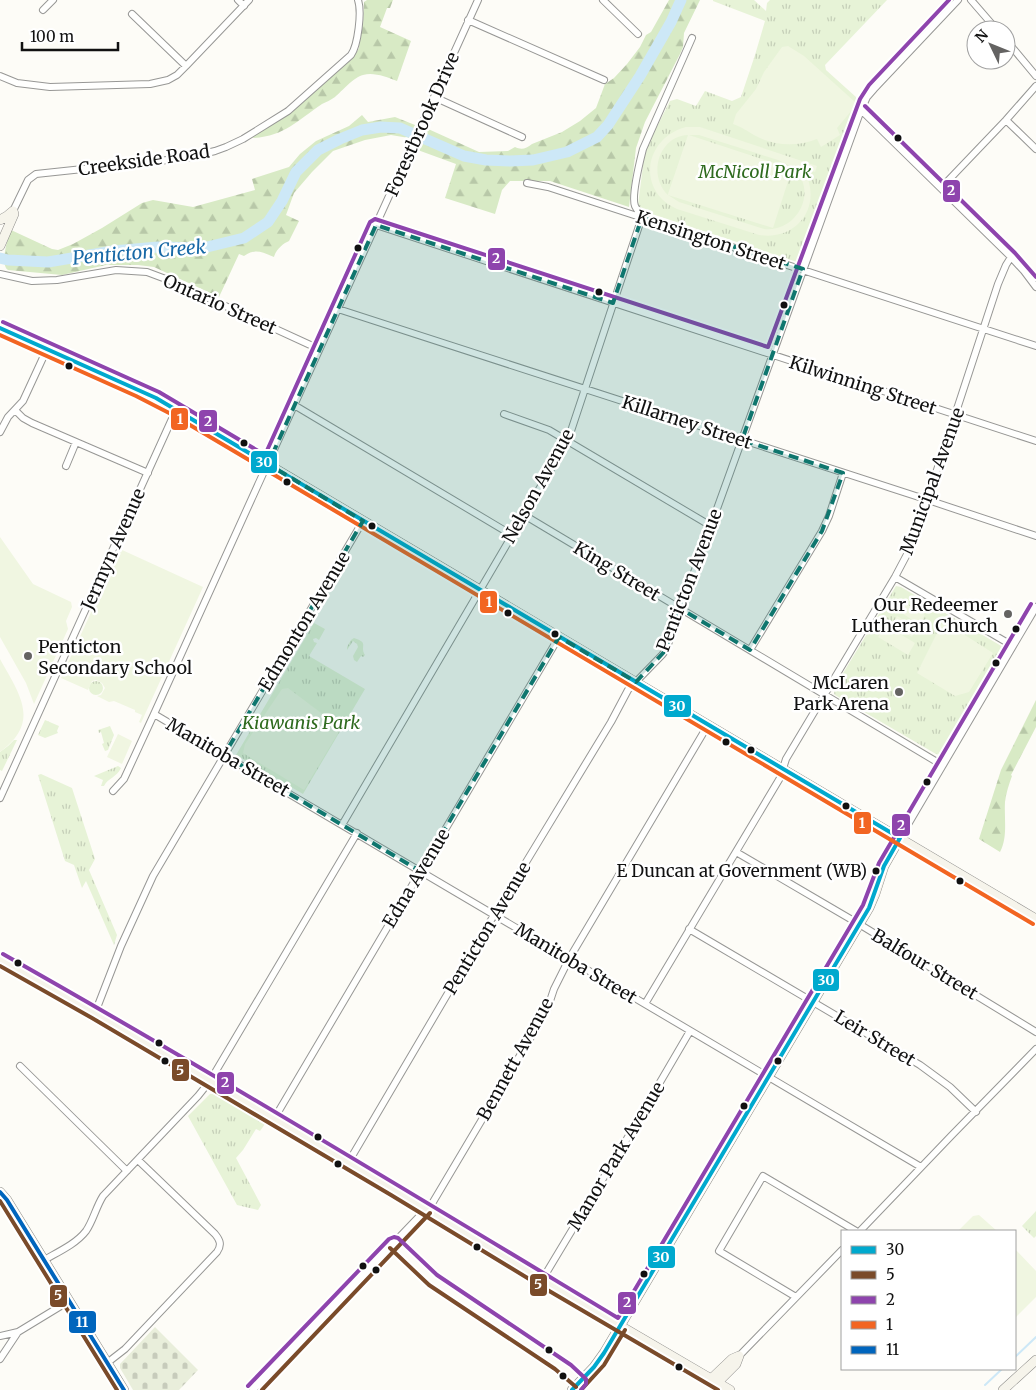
<svg xmlns="http://www.w3.org/2000/svg" width="1036" height="1390" viewBox="0 0 1036 1390" font-family="Merriweather,serif">
<style>
.grass{fill:url(#grass-tufts)}
.forest{fill:url(#forest-firs)}
.cemetery{fill:url(#cemetery-stones)}
.pitch{fill:#f0f6e1;fill-rule:evenodd}
.lines{fill:none;stroke-linecap:round;stroke-linejoin:round}
.stream{stroke:#cde8f7;stroke-width:2}
.river{stroke:#cde8f7;stroke-width:11}
.street-casing{stroke:#979795;stroke-width:8}
.secondary-casing{stroke:#8e8d8b;stroke-width:10}
.street{stroke:#fffffe;stroke-width:6}
.secondary{stroke:#f6f4eb;stroke-width:9}
.bus-1-casing{stroke:#fff;stroke-width:8}
.bus-2-casing{stroke:#fff;stroke-width:8}
.bus-3-casing{stroke:#fff;stroke-width:8}
.bus-4-casing{stroke:#fff;stroke-width:8}
.bus-5-casing{stroke:#fff;stroke-width:8}
.bus-1{stroke:#00a9ce;stroke-width:4}
.bus-2{stroke:#7a4b2a;stroke-width:4}
.bus-3{stroke:#8e44ad;stroke-width:4}
.bus-4{stroke:#f26522;stroke-width:4}
.bus-5{stroke:#0065bd;stroke-width:4}
.marked{fill:#0f766e;fill-opacity:0.2;stroke:#0f766e;stroke-width:4;stroke-dasharray:10 6;stroke-linejoin:round}
.bus-dot{fill:#111;stroke:#fff;stroke-width:2}
.poi-dot{fill:#646362;stroke:#fff;stroke-width:2}
.labels{text-anchor:middle;dominant-baseline:central;stroke-width:5;stroke-linejoin:round;paint-order:stroke}
.bus-label{font-size:17px;fill:#111;stroke:#fff;text-anchor:end}
.street-label{font-size:18px;fill:#111;stroke:#fff}
.park-label{font-size:18px;font-style:italic;fill:#2f6b1f;stroke:#fff}
.poi-label{font-size:18px;fill:#111;stroke:#fff;text-anchor:end}
.water-label{font-size:19px;font-style:italic;fill:#1768a6;stroke:#fff}
.line-badge{stroke:#fff;stroke-width:2}
.badge-label{font-size:14px;text-anchor:middle;font-weight:bold;fill:#fff}
</style>
<defs>
<pattern id="grass-tufts" width="24" height="20" patternUnits="userSpaceOnUse" patternTransform="scale(1.25)"><rect width="24" height="20" fill="#e7f3d7"/><path d="M3 7l-1-3M5 7V3M7 7l1-3M15 17l-1-3M17 17v-4M19 17l1-3" fill="none" stroke="#c5cfb8"/></pattern>
<pattern id="forest-firs" width="22" height="20" patternUnits="userSpaceOnUse" patternTransform="scale(1.25)"><rect width="22" height="20" fill="#d8eac5"/><path d="M5 1l3.5 6h-7zM16 11l3.5 6h-7z" fill="#b8c8a8"/></pattern>
<pattern id="cemetery-stones" width="16" height="16" patternUnits="userSpaceOnUse" patternTransform="scale(1.25)"><rect width="16" height="16" fill="#e9eedb"/><path d="M2 7V4a2 2 0 0 1 4 0v3zM10 15v-3a2 2 0 0 1 4 0v3z" fill="#c7cbbb"/></pattern>
</defs>
<rect width="100%" height="100%" fill="#fdfcf7"/>
<path class="grass" d="M713,0H754L766,11L767,3L770,0H887L825,65L826,70L856,97L858,102L801,260L797,262L640,210L638,205L645,150L670,101L677,99L696,106L705,91L732,101L741,97L755,55L765,21L713,1Z
M896,586L901,587L1003,647L940,755L936,754L835,695L834,693V688Z
M314,623L325,629L319,640L316,638L313,639L314,642L317,643L309,656L365,689L303,794L236,755Z
M354,638C370,643 359,646 365,655L363,657L361,656L357,662L354,660L353,656L358,647L357,644L353,641L347,650V647L351,640Z
M89 688a7 7 0 1 1 14 0a7 7 0 1 1-14 0Z
M45,720L59,726L57,731L58,733L45,738L38,735Z
M110,726L114,735L108,750L105,751L102,744L104,743L101,732L99,733L98,730Z
M14,740H17L2,771L0,770V752L8,746Z
M118,766L121,768C117,777 108,778 104,786H101L103,780L94,776Z
M41,774L72,788L95,859L89,870L117,935L114,945L86,881L82,888L74,865L65,861L38,775Z
M210,1094H214L265,1124L260,1131L256,1129L243,1150L236,1158L261,1205L258,1210L237,1205L188,1116Z
M1036,1211V1236L1034,1238L1022,1226Z"/>
<path class="forest" d="M367,0H393L390,8H387L380,27L411,41L397,81C386,77 374,72 363,75C354,77 342,91 335,97C331,100 326,102 322,104C298,120 285,136 254,138L252,137L286,116L353,58L359,48L361,25H363L364,2Z
M669,0H700L684,33L683,47L680,54L645,122L636,148L629,207L550,181H510L502,190L495,214L445,198L456,164L415,149L426,128L479,152L508,151L515,147C521,150 526,149 532,144L562,132L580,121L596,108L605,84L614,78L627,64L640,47L646,35L651,32Z
M362,115L368,122L395,117L415,125L409,138L391,135L365,140L333,151L312,172L294,193L286,215L299,221L289,241C284,243 276,249 274,257C262,252 255,248 244,256L239,254L219,297L154,267L138,265H106L62,275L8,270C0,265 7,239 11,230L52,249L58,250L73,244L102,228L142,203L153,200L193,207L255,190L252,179L289,167L300,154L316,141L349,126Z
M1036,700V727L1011,775L1012,776C1009,784 1006,793 1005,802C1004,819 1008,837 1000,852L979,839L1001,770Z"/>
<path class="cemetery" d="M155,1327L198,1370L179,1390H133L120,1368V1364Z"/>
<path class="pitch" d="M788,46L804,56L855,102L852,110L837,128L840,135L821,147L817,139C797,147 773,146 754,135C747,131 742,127 733,124L736,114L756,89L764,72L782,47Z
M686,127H700L817,166L815,172L803,169C824,203 799,241 759,235L677,209C636,191 644,138 686,127ZM688,135L668,194V195C647,175 659,136 688,135ZM689,135H699L778,160C784,163 790,165 795,170C818,193 796,233 764,229L679,202L668,195L773,228L792,169Z
M0,537L33,584L71,602L72,607L66,621L68,629L34,704L26,683L0,637Z
M120,549L203,587L141,723L139,722L142,715L135,712V710L114,701L109,702L97,696L101,695L105,688L102,683L96,680L92,681L88,690L61,678Z
M905,603L925,615L919,624L900,612Z
M897,616L917,628L912,637L892,625Z
M943,621L993,653L969,692L955,696L917,673Z
M885,625L915,643L908,655L878,637Z
M0,659C20,695 41,722 0,752Z
M288,688L341,728L304,790L243,753L245,744L282,689Z
M118,734L132,741L122,764L107,757Z
M979,1215L997,1231H958L973,1216Z
M1015,1249L1036,1271V1297L1015,1318Z"/>
<g class="lines">
<path class="stream" d="M1015,1357L1036,1337
M985,1385L1002,1369"/>
<path class="river" d="M0,258L8,260L48,262L113,251L158,247L203,248L244,238L268,222L282,201L296,172L318,150L340,139L362,130L381,127L400,128L464,156L486,160L510,161L533,160L567,152L597,137L608,125L640,76L671,22L681,0"/>
<g class="street-casing">
<path id="street" d="M238,0L244,6
M603,0L638,34
M971,0L997,30
M43,10L53,0
M132,14L186,66
M468,20L604,80
M1006,40L1036,76
M0,76L17,83L50,87L150,84L168,80L177,75L186,66L249,0
M434,97L522,137
M861,110L1011,257L1024,271L1036,287
M1006,120L1036,149
M527,183L548,187L1036,346
M941,188L1006,120L1036,86
M13,211L28,180L36,174L186,158L215,151L226,147L243,139L288,111L351,55C358,45 362,12 358,0
M376,225L1036,441
M0,274L32,281L57,280L116,270L147,272L171,281L319,349
M338,309L928,500L1036,536
M294,405L512,535
M15,410L23,418L32,423L148,473
M504,414L549,430L711,526
M0,432L8,417L23,401L47,349
M66,466L76,442
M524,515L942,765
M895,577L1013,646
M750,650L822,531L829,516L843,473
M154,714L921,1167
M113,791L124,779L154,714L478,0
M0,798L176,410
M342,825L568,440L642,217C640,214 637,210 635,206C631,196 640,161 643,149L692,38
M900,838L1036,607
M736,852L859,924L1036,1032
M689,929L920,1065L950,1087L976,1112
M645,1004L780,778L786,759L895,577L913,543L998,284L1006,265L1011,257
M95,1013L121,946L153,876L363,521
M20,1066L127,1171
M274,1119L559,637
M348,1163L494,915L611,722L628,690L662,655L666,650L861,110L867,97L874,89L958,0
M860,1231L952,1135L1036,1049
M44,1260C58,1252 76,1244 86,1231C93,1221 96,1207 103,1196L198,1096L210,1081L357,833
M542,1280L628,1137L690,1031
M796,1297L719,1251L763,1176L856,1231
M0,1336L18,1332L69,1301
M739,1356L842,1250
M0,1359L18,1332
M107,1363L125,1349L217,1252C222,1245 220,1240 215,1234L138,1160
M253,1390L433,1202L547,1010L554,989L569,959L708,725"/>
</g>
<g class="secondary-casing">
<path id="secondary" d="M0,220L7,216L13,211
M0,246L14,214L13,211
M0,328L139,390L176,410L1036,919
M0,959L95,1013L394,1190L542,1280L730,1390
M0,1192L7,1200L124,1390
M711,1379L732,1359L739,1356
M717,1383L736,1364L739,1356
M572,1390L594,1367L604,1353L869,908L875,894L884,866L900,838
M1003,1390L1036,1360"/>
</g>
<use href="#street" class="street"/>
<use href="#secondary" class="secondary"/>
<g class="bus-1-casing">
<path id="bus-1" d="M0,328L156,398L900,838
M572,1390L594,1367L604,1353L869,908L884,866L900,838"/>
</g>
<g class="bus-2-casing">
<path id="bus-2" d="M0,966L92,1018L391,1195L539,1285L718,1390
M0,1201L117,1390
M390,1248L429,1285L555,1369L576,1387
M262,1390L430,1213
M581,1390L604,1365L625,1330"/>
</g>
<g class="bus-3-casing">
<path id="bus-3" d="M865,106L1015,253L1036,277
M3,322L159,392L265,455L370,222L375,219L768,347L860,99L869,85L949,0
M3,954C210,1071 414,1195 618,1318L863,905L879,863L1031,604
M248,1386L389,1239L394,1237L398,1238L437,1275L571,1365L586,1379V1384L581,1390"/>
</g>
<g class="bus-4-casing">
<path id="bus-4" d="M0,335L136,396L173,415L1033,924"/>
</g>
<g class="bus-5-casing">
<path id="bus-5" d="M0,1192L7,1200L124,1390"/>
</g>
<use href="#bus-1" class="bus-1"/>
<use href="#bus-2" class="bus-2"/>
<use href="#bus-3" class="bus-3"/>
<use href="#bus-4" class="bus-4"/>
<use href="#bus-5" class="bus-5"/>
</g>
<path class="marked" d="M642,217L803,269L742,440L843,473L822,531L750,650L681,609L664,652L636,682L559,637L420,871L224,755L363,521L268,464L376,225L613,303Z"/>
<g class="bus-dot">
<circle cx="898" cy="138" r="4.5"/>
<circle cx="358" cy="248" r="4.5"/>
<circle cx="599" cy="292" r="4.5"/>
<circle cx="784" cy="305" r="4.5"/>
<circle cx="69" cy="366" r="4.5"/>
<circle cx="244" cy="443" r="4.5"/>
<circle cx="287" cy="482" r="4.5"/>
<circle cx="372" cy="526" r="4.5"/>
<circle cx="508" cy="613" r="4.5"/>
<circle cx="1016" cy="629" r="4.5"/>
<circle cx="555" cy="634" r="4.5"/>
<circle cx="996" cy="663" r="4.5"/>
<circle cx="726" cy="742" r="4.5"/>
<circle cx="751" cy="750" r="4.5"/>
<circle cx="927" cy="782" r="4.5"/>
<circle cx="846" cy="806" r="4.5"/>
<circle cx="876" cy="871" r="4.5"/>
<circle cx="960" cy="881" r="4.5"/>
<circle cx="18" cy="963" r="4.5"/>
<circle cx="159" cy="1043" r="4.5"/>
<circle cx="165" cy="1061" r="4.5"/>
<circle cx="778" cy="1061" r="4.5"/>
<circle cx="744" cy="1106" r="4.5"/>
<circle cx="318" cy="1137" r="4.5"/>
<circle cx="338" cy="1164" r="4.5"/>
<circle cx="477" cy="1247" r="4.5"/>
<circle cx="363" cy="1266" r="4.5"/>
<circle cx="376" cy="1270" r="4.5"/>
<circle cx="644" cy="1274" r="4.5"/>
<circle cx="549" cy="1350" r="4.5"/>
<circle cx="679" cy="1367" r="4.5"/>
<circle cx="563" cy="1376" r="4.5"/>
</g>
<g class="poi-dot">
<circle cx="1008" cy="614" r="5"/>
<circle cx="28" cy="656" r="5"/>
<circle cx="899" cy="692" r="5"/>
</g>
<g class="labels">
<g class="bus-label">
<text x="867" y="871">E Duncan at Government (WB)</text>
</g>
<g class="street-label">
<text transform="translate(422 124) rotate(-66)">Forestbrook Drive</text>
<text transform="translate(144 160) rotate(-8)">Creekside Road</text>
<text transform="translate(711 240) rotate(18)">Kensington Street</text>
<text transform="translate(220 304) rotate(24)">Ontario Street</text>
<text transform="translate(863 385) rotate(18)">Kilwinning Street</text>
<text transform="translate(687 422) rotate(18)">Killarney Street</text>
<text transform="translate(932 481) rotate(-70)">Municipal Avenue</text>
<text transform="translate(538 486) rotate(-61)">Nelson Avenue</text>
<text transform="translate(113 549) rotate(-66)">Jermyn Avenue</text>
<text transform="translate(617 571) rotate(31)">King Street</text>
<text transform="translate(689 580) rotate(-69)">Penticton Avenue</text>
<text transform="translate(304 621) rotate(-59)">Edmonton Avenue</text>
<text transform="translate(228 757) rotate(30)">Manitoba Street</text>
<text transform="translate(416 878) rotate(-59)">Edna Avenue</text>
<text transform="translate(487 928) rotate(-59)">Penticton Avenue</text>
<text transform="translate(576 963) rotate(31)">Manitoba Street</text>
<text transform="translate(925 964) rotate(31)">Balfour Street</text>
<text transform="translate(875 1038) rotate(31)">Leir Street</text>
<text transform="translate(515 1059) rotate(-61)">Bennett Avenue</text>
<text transform="translate(616 1156) rotate(-59)">Manor Park Avenue</text>
</g>
<g class="park-label">
<text x="755" y="171">McNicoll Park</text>
<text x="301" y="722">Kiawanis Park</text>
</g>
<g class="poi-label">
<text x="998" y="604">Our Redeemer<tspan x="998" dy="21">Lutheran Church</tspan></text>
<text x="38" y="646" text-anchor="start">Penticton<tspan x="38" dy="21">Secondary School</tspan></text>
<text x="889" y="682">McLaren<tspan x="889" dy="21">Park Arena</tspan></text>
</g>
<g class="water-label">
<text transform="translate(139 252) rotate(-5)">Penticton Creek</text>
</g>
</g>
<g class="line-badge">
<rect x="942" y="179" width="19" height="24" rx="5" fill="#8e44ad"/>
<rect x="487" y="247" width="19" height="24" rx="5" fill="#8e44ad"/>
<rect x="170" y="407" width="19" height="24" rx="5" fill="#f26522"/>
<rect x="198" y="409" width="20" height="24" rx="5" fill="#8e44ad"/>
<rect x="250" y="450" width="28" height="24" rx="5" fill="#00a9ce"/>
<rect x="479" y="590" width="19" height="24" rx="5" fill="#f26522"/>
<rect x="663" y="694" width="29" height="24" rx="5" fill="#00a9ce"/>
<rect x="853" y="811" width="19" height="24" rx="5" fill="#f26522"/>
<rect x="891" y="813" width="20" height="24" rx="5" fill="#8e44ad"/>
<rect x="812" y="968" width="28" height="24" rx="5" fill="#00a9ce"/>
<rect x="171" y="1058" width="19" height="24" rx="5" fill="#7a4b2a"/>
<rect x="216" y="1071" width="19" height="24" rx="5" fill="#8e44ad"/>
<rect x="647" y="1245" width="29" height="24" rx="5" fill="#00a9ce"/>
<rect x="529" y="1273" width="19" height="24" rx="5" fill="#7a4b2a"/>
<rect x="49" y="1284" width="19" height="24" rx="5" fill="#7a4b2a"/>
<rect x="617" y="1291" width="20" height="24" rx="5" fill="#8e44ad"/>
<rect x="68" y="1310" width="29" height="24" rx="5" fill="#0065bd"/>
</g>
<g class="badge-label">
<text x="951" y="195">2</text>
<text x="496" y="263">2</text>
<text x="180" y="424">1</text>
<text x="208" y="426">2</text>
<text x="264" y="467">30</text>
<text x="489" y="607">1</text>
<text x="677" y="711">30</text>
<text x="862" y="828">1</text>
<text x="901" y="830">2</text>
<text x="826" y="985">30</text>
<text x="180" y="1075">5</text>
<text x="225" y="1087">2</text>
<text x="661" y="1262">30</text>
<text x="538" y="1289">5</text>
<text x="58" y="1300">5</text>
<text x="627" y="1307">2</text>
<text x="82" y="1327">11</text>
</g>
<rect x="841" y="1230" width="175" height="140" fill="#ffffff" stroke="#a0a0a0"/>
<rect x="851" y="1246" width="25" height="8" fill="#00a9ce" stroke="#a0a0a0"/>
<text x="886" y="1255" font-size="15" fill="#111111">30</text>
<rect x="851" y="1271" width="25" height="8" fill="#7a4b2a" stroke="#a0a0a0"/>
<text x="886" y="1280" font-size="15" fill="#111111">5</text>
<rect x="851" y="1296" width="25" height="8" fill="#8e44ad" stroke="#a0a0a0"/>
<text x="886" y="1305" font-size="15" fill="#111111">2</text>
<rect x="851" y="1321" width="25" height="8" fill="#f26522" stroke="#a0a0a0"/>
<text x="886" y="1330" font-size="15" fill="#111111">1</text>
<rect x="851" y="1346" width="25" height="8" fill="#0065bd" stroke="#a0a0a0"/>
<text x="886" y="1355" font-size="15" fill="#111111">11</text>
<g transform="translate(991 45) rotate(313)"><circle r="24" fill="#ffffff" stroke="#a0a0a0"/>
<path d="M0-4L9 19L0 12L-9 19Z" fill="#646362"/>
<text y="-8" font-size="14" font-weight="bold" text-anchor="middle" fill="#111111">N</text>
</g>
<path d="M22 42v8h96v-8" fill="none" stroke="#111111" stroke-width="2.5"/>
<text x="30" y="42" font-size="15" fill="#111111" stroke="#ffffff" stroke-width="4" paint-order="stroke">100 m</text>
</svg>
